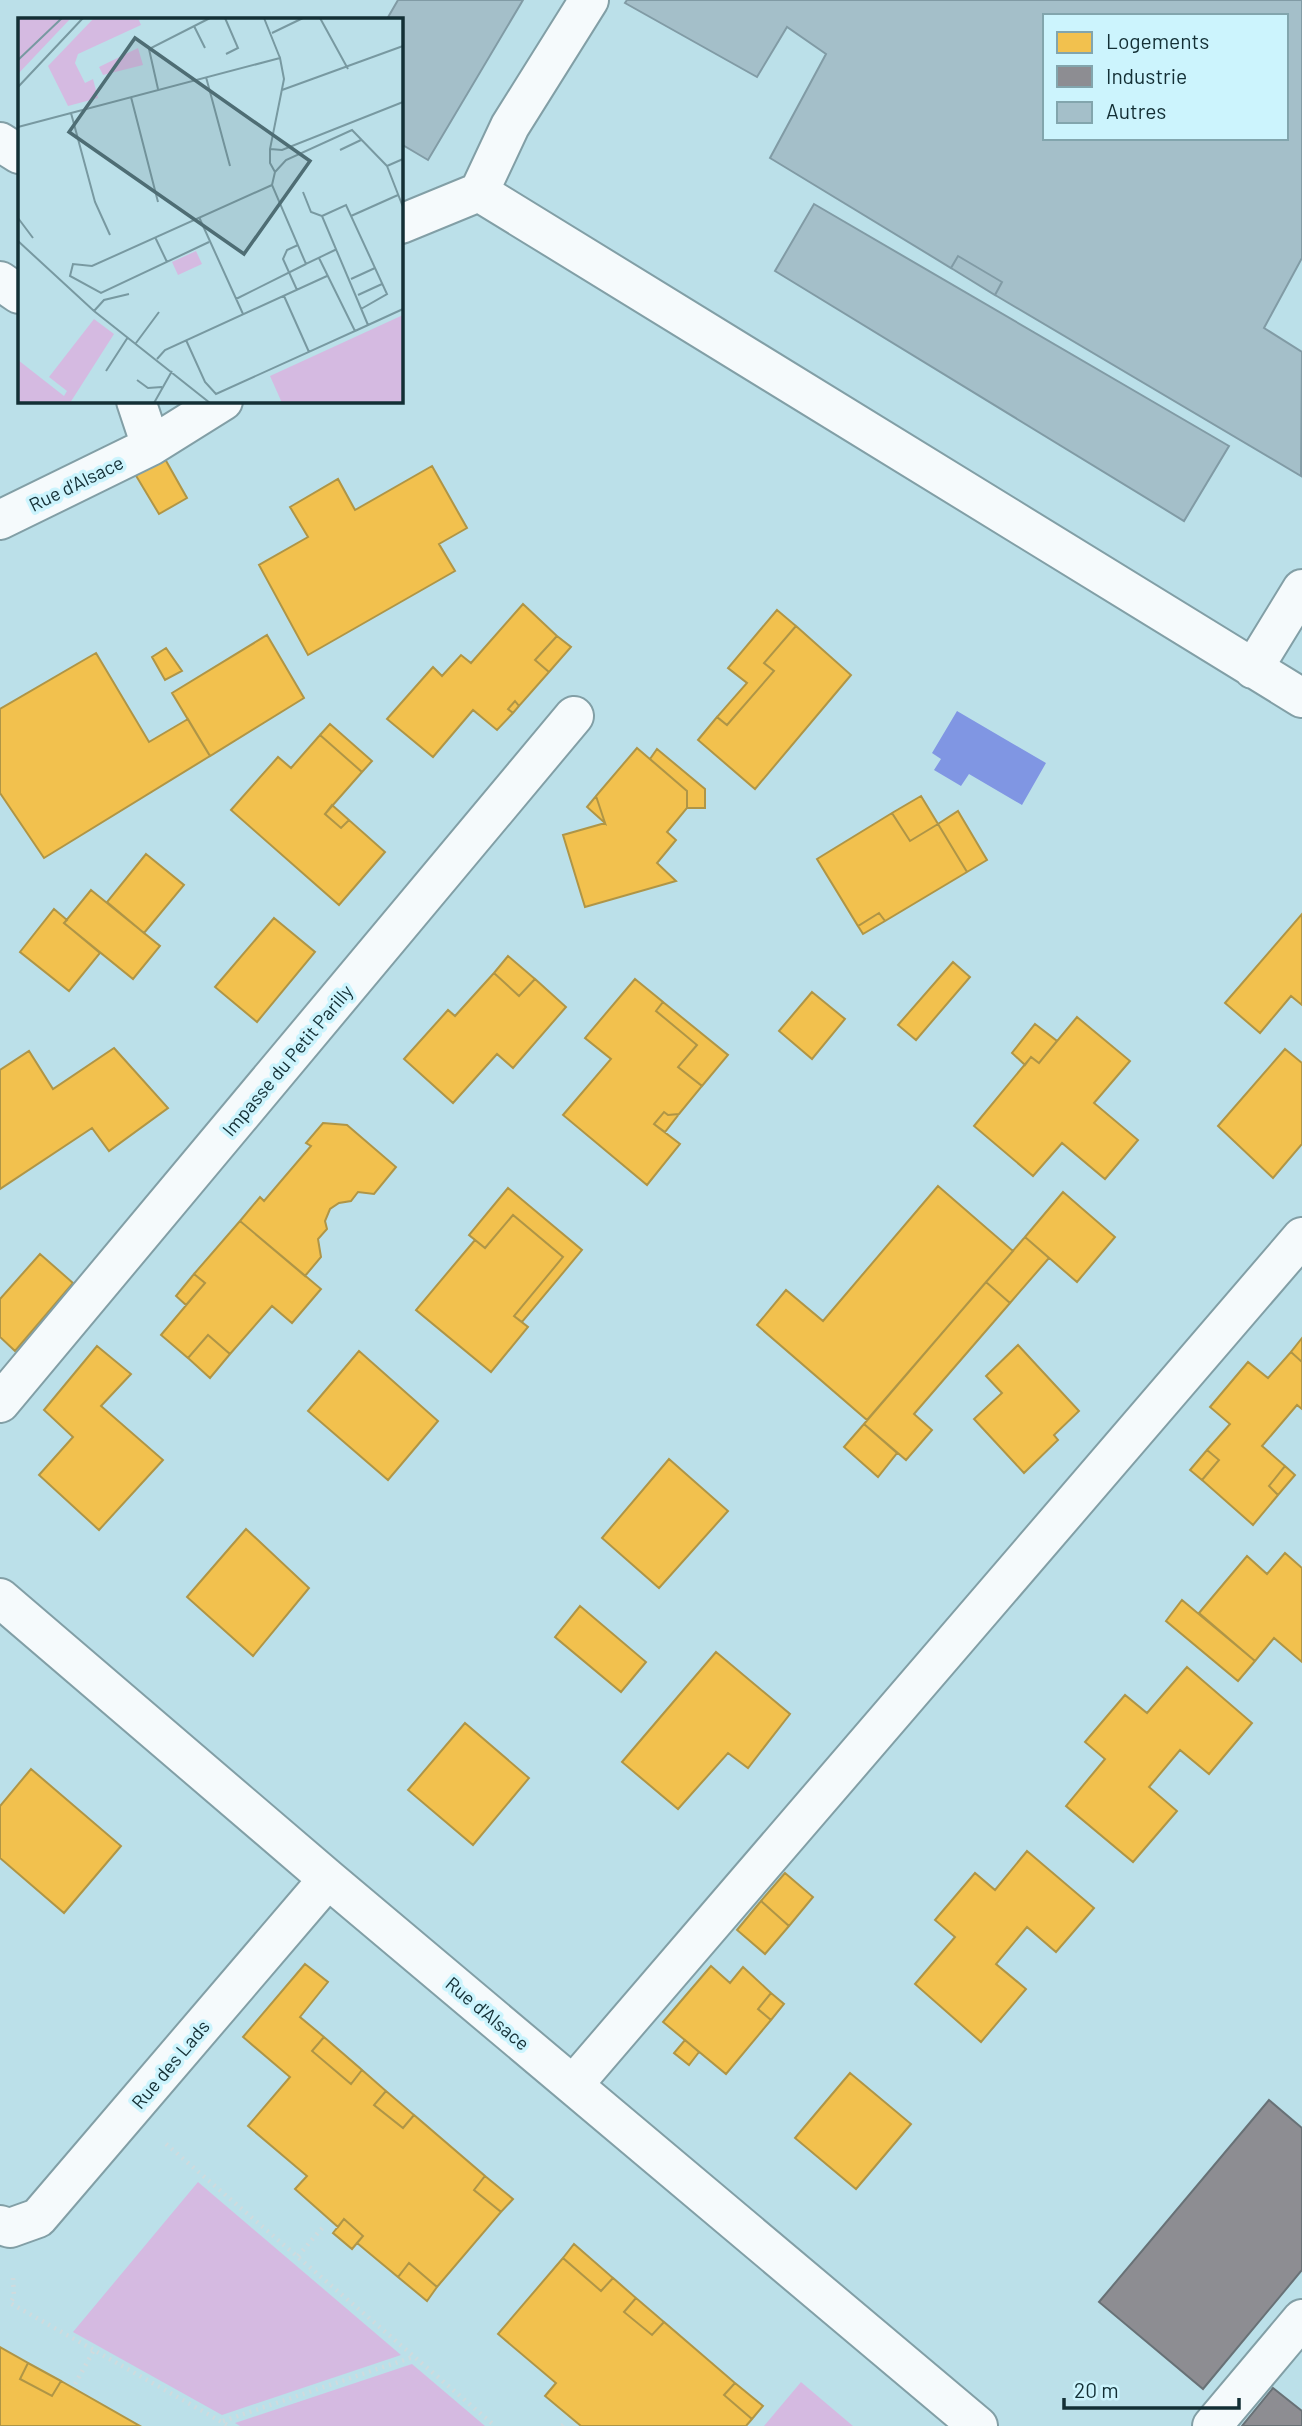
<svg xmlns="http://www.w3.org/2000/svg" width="1302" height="2426" viewBox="0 0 1302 2426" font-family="Barlow,sans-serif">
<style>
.green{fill:#d5bae1}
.water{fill:#8096e3}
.homes{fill:#f2c14e;stroke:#af9546;stroke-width:2}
.industry{fill:#8d8d92;stroke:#687176;stroke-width:2}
.building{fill:#a4bfc9;stroke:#819ba5;stroke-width:2;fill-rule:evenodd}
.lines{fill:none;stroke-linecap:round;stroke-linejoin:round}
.minor-casing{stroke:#829fa6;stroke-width:42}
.path{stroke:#cfdbde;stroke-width:4.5;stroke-dasharray:2 5;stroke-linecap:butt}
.minor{stroke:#f5fafc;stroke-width:38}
.labels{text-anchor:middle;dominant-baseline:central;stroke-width:7;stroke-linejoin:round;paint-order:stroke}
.street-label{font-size:19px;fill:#132f35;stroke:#ccf4fd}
.inset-road{fill:none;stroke:#7899a1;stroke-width:2}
.view{fill:#4e6d74;fill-opacity:0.15;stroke:#4e6d74;stroke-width:3.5}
.inset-edge{fill:none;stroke:#132f35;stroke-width:3.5}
</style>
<rect width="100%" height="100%" fill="#bbe0e9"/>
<path class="green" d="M198,2182L401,2355L222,2415L73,2332Z
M412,2364L485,2426H240L235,2423Z
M801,2382L853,2426H764Z"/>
<path class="water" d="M957,711L1046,763L1022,805L969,774L961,786L934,770L941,759L932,753Z"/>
<path class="homes" d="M165,459L187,498L159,514L135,474Z
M432,466L467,528L439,544L455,571L308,655L259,565L308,537L290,507L338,479L355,510Z
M523,604L557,636L535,660L549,672L519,706L515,701L508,709L513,713L497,730L473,710L433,757L387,719L433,667L442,676L461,655L471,663Z
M777,610L796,626L764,663L774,671L727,725L717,717L747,683L728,668Z
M796,626L851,675L755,789L698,740L717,717L727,725L774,671L764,663Z
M267,635L304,698L210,756L172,693Z
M557,636L571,647L549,672L535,660Z
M166,648L182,671L165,680L152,657Z
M96,653L149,742L188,719L210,756L44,858L0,793V709Z
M515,701L519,706L513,713L508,709Z
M330,724L372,761L362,772L320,735Z
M320,735L362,772L325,814L341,828L349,820L385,852L339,905L231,810L278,757L291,768Z
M637,748L687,791V808L667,832L676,840L657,863L676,881L585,907L563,835L605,823L596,796Z
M657,749L705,789V808H687V791L650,759Z
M596,796L605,823L587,807Z
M921,796L938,824L910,841L892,813Z
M332,805L349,820L341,828L325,814Z
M958,811L987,860L967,872L938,824Z
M892,813L910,841L938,824L967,872L885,921L879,913L858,926L817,859Z
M146,854L184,885L144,933L107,902Z
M91,890L160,946L133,979L64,923Z
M54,909L67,920L64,923L100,953L69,991L20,952Z
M879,913L885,921L863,934L858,926Z
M1302,914V1005L1291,996L1260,1033L1225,1003Z
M274,918L315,952L257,1022L215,987Z
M508,956L535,979L519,996L494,973Z
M953,962L970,977L916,1040L898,1025Z
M494,973L519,996L535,979L566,1007L513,1068L497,1054L453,1103L404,1059L448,1010L455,1016Z
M635,979L663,1002L656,1011L697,1045L678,1067L702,1086L679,1114L668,1115L664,1112L654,1124L680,1144L647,1185L563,1115L611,1059L585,1038Z
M812,992L845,1019L812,1059L779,1031Z
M663,1002L728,1055L702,1086L678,1067L697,1045L656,1011Z
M1077,1017L1130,1061L1094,1103L1138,1140L1105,1179L1062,1143L1033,1176L974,1126L1031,1057L1039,1063Z
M1035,1024L1057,1041L1039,1063L1031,1057L1025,1065L1012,1053Z
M114,1048L168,1108L109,1151L92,1128L0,1189V1070L29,1051L53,1089Z
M1285,1049L1302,1063V1144L1273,1178L1218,1126Z
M664,1112L668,1115L679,1114L665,1132L654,1124Z
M323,1123L347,1125L396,1167L374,1194L358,1192L351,1201L339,1203L330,1209L325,1221L327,1229L318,1239L321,1257L305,1276L240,1221L260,1197L264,1201L311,1146L306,1143Z
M938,1186L1013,1251L867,1420L757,1325L786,1290L823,1321Z
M508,1188L582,1250L522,1322L514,1316L563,1257L513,1215L485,1248L469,1235Z
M1063,1192L1115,1237L1077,1282L1025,1237Z
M513,1215L563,1257L514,1316L528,1327L491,1372L416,1310L475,1240L485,1248Z
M240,1221L321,1289L292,1323L272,1306L230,1354L208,1335L188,1358L161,1335L205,1283L194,1274Z
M1025,1237L1049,1258L1010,1303L986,1282Z
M40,1254L73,1283L15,1351L0,1337V1299Z
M194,1274L205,1283L186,1305L176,1296Z
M986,1282L1010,1303L914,1414L932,1430L906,1460L864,1424Z
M208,1335L230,1354L210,1378L188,1358Z
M1302,1338V1362L1291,1352Z
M1018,1345L1079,1411L1054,1435L1058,1440L1024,1473L974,1419L1002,1393L986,1376Z
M97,1346L131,1374L101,1406L163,1460L99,1530L39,1475L73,1437L44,1410Z
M359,1351L438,1421L388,1480L308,1411Z
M1291,1352L1302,1362V1409L1297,1405L1262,1446L1285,1466L1269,1486L1278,1495L1253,1525L1202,1480L1219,1460L1207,1450L1230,1424L1210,1407L1248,1362L1268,1378Z
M864,1424L897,1453L878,1477L844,1447Z
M1207,1450L1219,1460L1202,1480L1190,1470Z
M669,1459L728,1511L659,1588L602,1538Z
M1285,1466L1295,1475L1278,1495L1269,1486Z
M246,1529L309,1588L253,1656L187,1597Z
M1285,1553L1302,1568V1662L1274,1638L1255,1661L1199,1613L1247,1556L1267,1574Z
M1182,1600L1255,1661L1238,1681L1166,1621Z
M580,1606L646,1662L621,1692L555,1637Z
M716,1652L790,1714L748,1768L728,1753L678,1809L622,1762Z
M1187,1667L1252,1723L1209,1774L1180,1750L1149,1787L1177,1811L1133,1862L1066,1806L1105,1759L1085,1742L1125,1695L1147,1713Z
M465,1723L529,1778L473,1845L408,1790Z
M31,1769L121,1846L64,1913L0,1858V1806Z
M1027,1851L1094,1908L1056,1952L1027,1927L996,1964L1026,1989L981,2042L915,1984L955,1937L935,1920L975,1873L995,1890Z
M785,1873L813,1897L789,1926L761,1901Z
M761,1901L789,1926L765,1954L737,1930Z
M305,1964L328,1982L300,2017L324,2037L312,2051L351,2084L362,2070L386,2091L374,2105L403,2128L414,2115L485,2176L474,2190L501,2212L437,2287L409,2263L398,2277L357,2243L363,2236L344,2219L338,2227L295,2189L307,2176L248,2126L290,2077L243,2037Z
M711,1966L730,1983L743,1967L771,1993L758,2009L771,2020L726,2074L663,2022Z
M771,1993L784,2004L771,2020L758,2009Z
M324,2037L362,2070L351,2084L312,2051Z
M685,2040L699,2052L689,2065L674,2053Z
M850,2073L911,2124L856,2189L795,2138Z
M386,2091L414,2115L403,2128L374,2105Z
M485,2176L513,2199L501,2212L474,2190Z
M344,2219L363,2236L352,2249L333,2233Z
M574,2244L613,2278L601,2291L563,2258Z
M563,2258L601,2291L613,2278L636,2298L624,2312L652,2335L664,2322L735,2383L724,2395L752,2419L746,2426H581L545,2396L556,2383L498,2334Z
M409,2263L437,2287L427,2301L398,2277Z
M636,2298L664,2322L652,2335L624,2312Z
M0,2347L28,2363L20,2379L52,2396L61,2381L140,2426H0Z
M28,2363L61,2381L52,2396L20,2379Z
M735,2383L763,2406L752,2419L724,2395Z"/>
<path class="industry" d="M1269,2100L1302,2128V2270L1203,2389L1099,2302Z
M1273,2388L1302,2411V2426H1242Z"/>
<path class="building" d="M398,0H523L428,160L401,144V19H387Z
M627,0H1302V258L1264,328L1302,352L1301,476L995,295L1002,282L958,256L951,268L770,158L826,54L787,27L757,77L625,3ZM1045,16H1286V138H1045Z
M814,204L1229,446L1184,521L775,271Z
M958,256L1002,282L995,295L951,268Z"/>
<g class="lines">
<g class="minor-casing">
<path id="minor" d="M0,142L19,154
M479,192L1302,698
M401,224L479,192L510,126L589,0
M0,281L19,294
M136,401L151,446
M0,520L151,446L223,401
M1253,669L1302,589
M0,1403L574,716
M0,1598L328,1879L978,2426
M573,2085L1302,1237
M0,2225L10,2228L38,2218L328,1879
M1212,2426L1302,2319"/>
</g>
<path class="path" d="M166,2144L495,2426
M298,2256L323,2227
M13,2278L14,2297L10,2303L229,2426
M75,2384L94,2350
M223,2421L413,2357
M562,2426L566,2422"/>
<use href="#minor" class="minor"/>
</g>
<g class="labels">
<g class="street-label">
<text transform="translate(76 483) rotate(-26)">Rue d'Alsace</text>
<text transform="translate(287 1060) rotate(-50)">Impasse du Petit Parilly</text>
<text transform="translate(488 2013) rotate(40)">Rue d'Alsace</text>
<text transform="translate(170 2064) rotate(-50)">Rue des Lads</text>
</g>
</g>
<g transform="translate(18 18)">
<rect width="385" height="385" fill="#bbe0e9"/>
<path d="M0,0H53L0,56ZM76,0H120L123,7L60,36L57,45L67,65L75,61L80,80L50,88L30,48ZM120,30L125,47L85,57L81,49ZM178,233L184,246L160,257L154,244ZM385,297V385H264L252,358ZM76,301L96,316L52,385H0V342L46,378L49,373L31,359Z" fill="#d5bae1"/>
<path class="inset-road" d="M207,0L220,30L208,36M246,0L262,40M302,0L330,51M176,8L187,30M254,15L285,0M0,42L44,0M188,59L212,148M0,69L65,0M140,71L131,31L192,0M264,72L385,28M113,79L140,184M53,95L77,184L92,217M0,109L262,40L266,61L252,131V145L257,154M252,131L264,132L385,84M322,132L343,122M369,148L385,189M285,174L293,194L304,198L350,307M304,198L328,187L369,276L343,291M333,198L380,177M181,199L225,296M0,200L15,220M137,219L149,244M0,223L76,293L192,385M191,224L83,275L52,258L55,246L74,248L254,167M319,231L288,246L254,167L257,154L268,142L334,112L369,148L385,141M333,261L357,250M279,272L265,241L269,232L280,227M340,277L364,266M266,278L291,334M218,281L288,246M76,293L86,282L111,276M337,313L385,291M168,322L187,364L198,376L337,313L301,240M118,325L141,294M139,341L147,332L309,258M88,353L110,319M119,362L130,370L144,369M136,385L154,353"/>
<path class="view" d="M117,20L292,143L226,236L51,114Z"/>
<rect width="385" height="385" class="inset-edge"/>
</g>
<rect x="1043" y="14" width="245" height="126" fill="#ccf4fd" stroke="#82a5ad" stroke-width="2"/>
<rect x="1057" y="32" width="35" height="21" fill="#f2c14e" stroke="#82a5ad" stroke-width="2"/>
<text x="1106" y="49" font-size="21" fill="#132f35">Logements</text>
<rect x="1057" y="66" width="35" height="21" fill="#8d8d92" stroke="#82a5ad" stroke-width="2"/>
<text x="1106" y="84" font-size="21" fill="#132f35">Industrie</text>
<rect x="1057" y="102" width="35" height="21" fill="#a4bfc9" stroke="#82a5ad" stroke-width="2"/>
<text x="1106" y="119" font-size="21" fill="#132f35">Autres</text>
<path d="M1064 2398v10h175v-10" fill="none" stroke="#132f35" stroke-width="3.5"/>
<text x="1074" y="2398" font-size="21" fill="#132f35" stroke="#ccf4fd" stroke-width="5" paint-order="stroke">20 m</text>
</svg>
